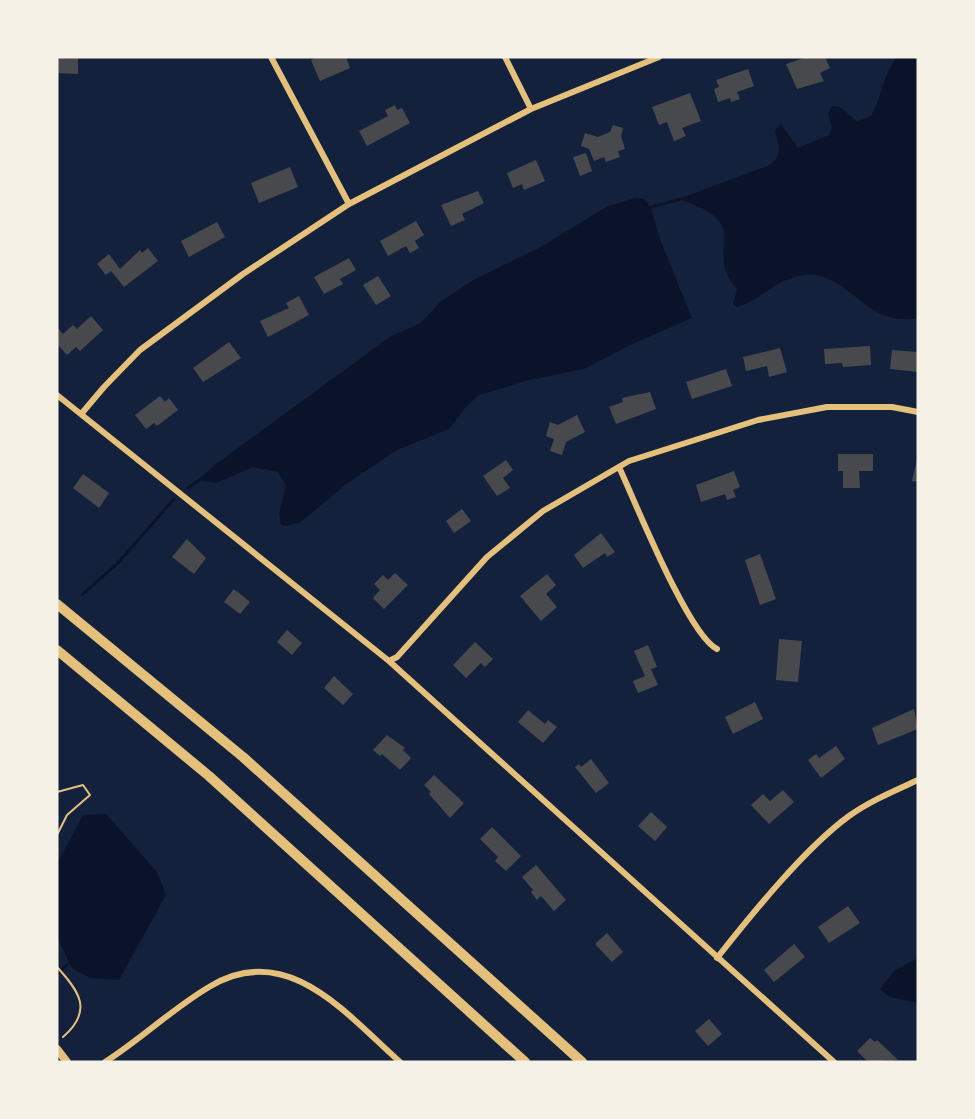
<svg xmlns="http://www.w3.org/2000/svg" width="975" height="1119" viewBox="0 0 975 1119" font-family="'IBM Plex Serif',serif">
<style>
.water{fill:#0b132b}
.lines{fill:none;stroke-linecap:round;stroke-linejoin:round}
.stream{stroke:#0b132b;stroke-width:3}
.building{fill:#48494c}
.path{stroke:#e5c07b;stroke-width:2}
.minor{stroke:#e5c07b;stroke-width:6}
.tertiary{stroke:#e5c07b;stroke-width:8}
.motorway{stroke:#e5c07b;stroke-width:10}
</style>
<rect width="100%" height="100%" fill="#14213d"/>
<path class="water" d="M897,57H918V319C907,319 896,320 886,316C858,306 836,270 803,275C778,278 761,300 737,307L733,304L737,289C700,250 760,224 678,199L770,165C784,154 778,145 775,130L781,124L798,148L829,135L832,127L828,114L832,106L840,107L857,121L871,116C883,94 881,79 897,57Z
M635,198L644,199L651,208L660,239L692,318L630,345L584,369L529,380L479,395L466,407L449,429L397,450L345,485L301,522L286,526L281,525L279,514L286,486L278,472L253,467L216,483L198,480L216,464L391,336L421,323L440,302L475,279L537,249L608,206Z
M106,814L157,872L166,895L119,980L90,978L72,968L57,937V864L83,815Z
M918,958V1003L889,997L880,989L895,970Z"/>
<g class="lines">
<path class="stream" d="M649,208L680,199
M188,488L201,479
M83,594L118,563L174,499
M57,974L70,962"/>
</g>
<path class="building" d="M57,57L78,58V74L57,73Z
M318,57H346L350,68L320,81L311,60Z
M807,57H825L830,68L820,73L824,81L797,89L786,64Z
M748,69L754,86L737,92L740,99L731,102L730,98L718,102L714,89L719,87L716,80Z
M690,93L701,121L682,128L686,136L674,141L667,122L659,125L652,107Z
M395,105L397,110L402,108L410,123L367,146L359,131L388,116L385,110Z
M613,125L623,128L621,136L625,149L618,151L620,157L606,162L604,157L594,161L589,149L581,146L585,133L598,137L610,132Z
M586,153L592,171L580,176L573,157Z
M536,160L545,181L524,190L522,184L513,188L507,173Z
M290,167L298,187L259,203L251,183Z
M478,191L484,203L462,214L465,220L451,226L441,205Z
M416,221L424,235L415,241L419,248L410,253L406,246L388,256L380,241Z
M217,222L225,237L189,257L181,241Z
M148,248L158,261L124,287L111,271L106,275L97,264L109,254L120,269L140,250L142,253Z
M349,258L356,270L340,279L343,284L324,294L314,277Z
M378,276L391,296L376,305L363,285Z
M299,296L309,315L268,337L260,321L289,308L286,303Z
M91,316L103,330L80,351L76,347L67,355L57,344V327L63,334L73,325L77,329Z
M229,342L241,358L203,382L193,368Z
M870,346L871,365L843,367L842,363L825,364L824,349Z
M780,348L787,372L769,377L767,366L746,371L743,357Z
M892,350L918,352V372L890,369Z
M726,369L732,386L692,399L686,382Z
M650,392L656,409L616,424L609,407L623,402L622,398Z
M160,396L165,402L169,398L178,410L157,426L154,423L146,429L135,415Z
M577,415L585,432L566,442L562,455L550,451L554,439L546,436L550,422L558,425Z
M838,454H873V471H859L860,488H843V471H838Z
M917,459H918V482L912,481Z
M506,460L513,470L503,478L510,488L497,496L483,476Z
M734,471L740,487L733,490L736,497L727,500L725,494L701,502L696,485Z
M83,474L109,493L99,508L73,488Z
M462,509L471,521L454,533L446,521Z
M601,533L615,552L607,557L605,553L583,568L574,555Z
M187,539L206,558L194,574L172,557Z
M760,554L776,599L760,605L745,560Z
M395,573L408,585L384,609L373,598L380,590L374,584L383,575L388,580Z
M547,574L556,585L546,594L557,607L541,621L520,596Z
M234,589L250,602L240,614L224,602Z
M287,630L302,643L292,655L277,642Z
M779,639L802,641L798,682L776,680Z
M475,642L493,659L485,667L481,663L466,678L453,665Z
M648,645L657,667L651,669L658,685L638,693L633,681L645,676L634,651Z
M334,676L353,694L343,705L324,688Z
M755,702L763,719L733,734L725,717Z
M914,709L918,729L878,745L872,728Z
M528,710L545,724L548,720L557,727L543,743L518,722Z
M387,735L405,748L403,750L411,758L400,770L382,754L380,756L373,750Z
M836,746L845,759L821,778L808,760L816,754L819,758Z
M591,759L609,783L596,793L575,767L579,764L581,767Z
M434,775L464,803L450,818L429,794L431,792L424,785Z
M783,790L794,802L769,824L751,805L763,794L770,801Z
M651,812L667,827L655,841L638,826Z
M492,827L521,856L506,871L495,861L498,857L480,839Z
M536,865L566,900L554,911L541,896L537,900L531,892L533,890L522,877Z
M848,906L860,923L829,943L818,927Z
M607,933L623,952L612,962L595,944Z
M794,944L805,957L774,982L764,970Z
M709,1019L722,1034L708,1046L695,1031Z
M870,1038L875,1042L877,1040L898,1060L868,1062L857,1051Z"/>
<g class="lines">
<path class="path" d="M57,792L83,785L90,795L67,815L57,835
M57,967C80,992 93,1011 63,1037"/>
<path class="minor" d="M271,57L349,204
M505,57L531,109
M57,395L389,661L834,1062
M82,413L104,387L140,350L243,274L349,204L531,109L659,57
M619,467C635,501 688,635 717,649
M389,661L397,657L487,557L543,511L629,461L758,420L827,407H892L918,412
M717,958C751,915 805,848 849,816C870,801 894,791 918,780
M105,1062C141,1039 172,1009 209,987C287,939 347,1015 400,1062"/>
<path class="tertiary" d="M57,1049L67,1062"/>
<path class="motorway" d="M57,604L243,757L582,1062
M57,650L209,776L525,1062"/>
</g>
<rect width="975" height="1119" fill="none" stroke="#f6f1e7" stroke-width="117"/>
</svg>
